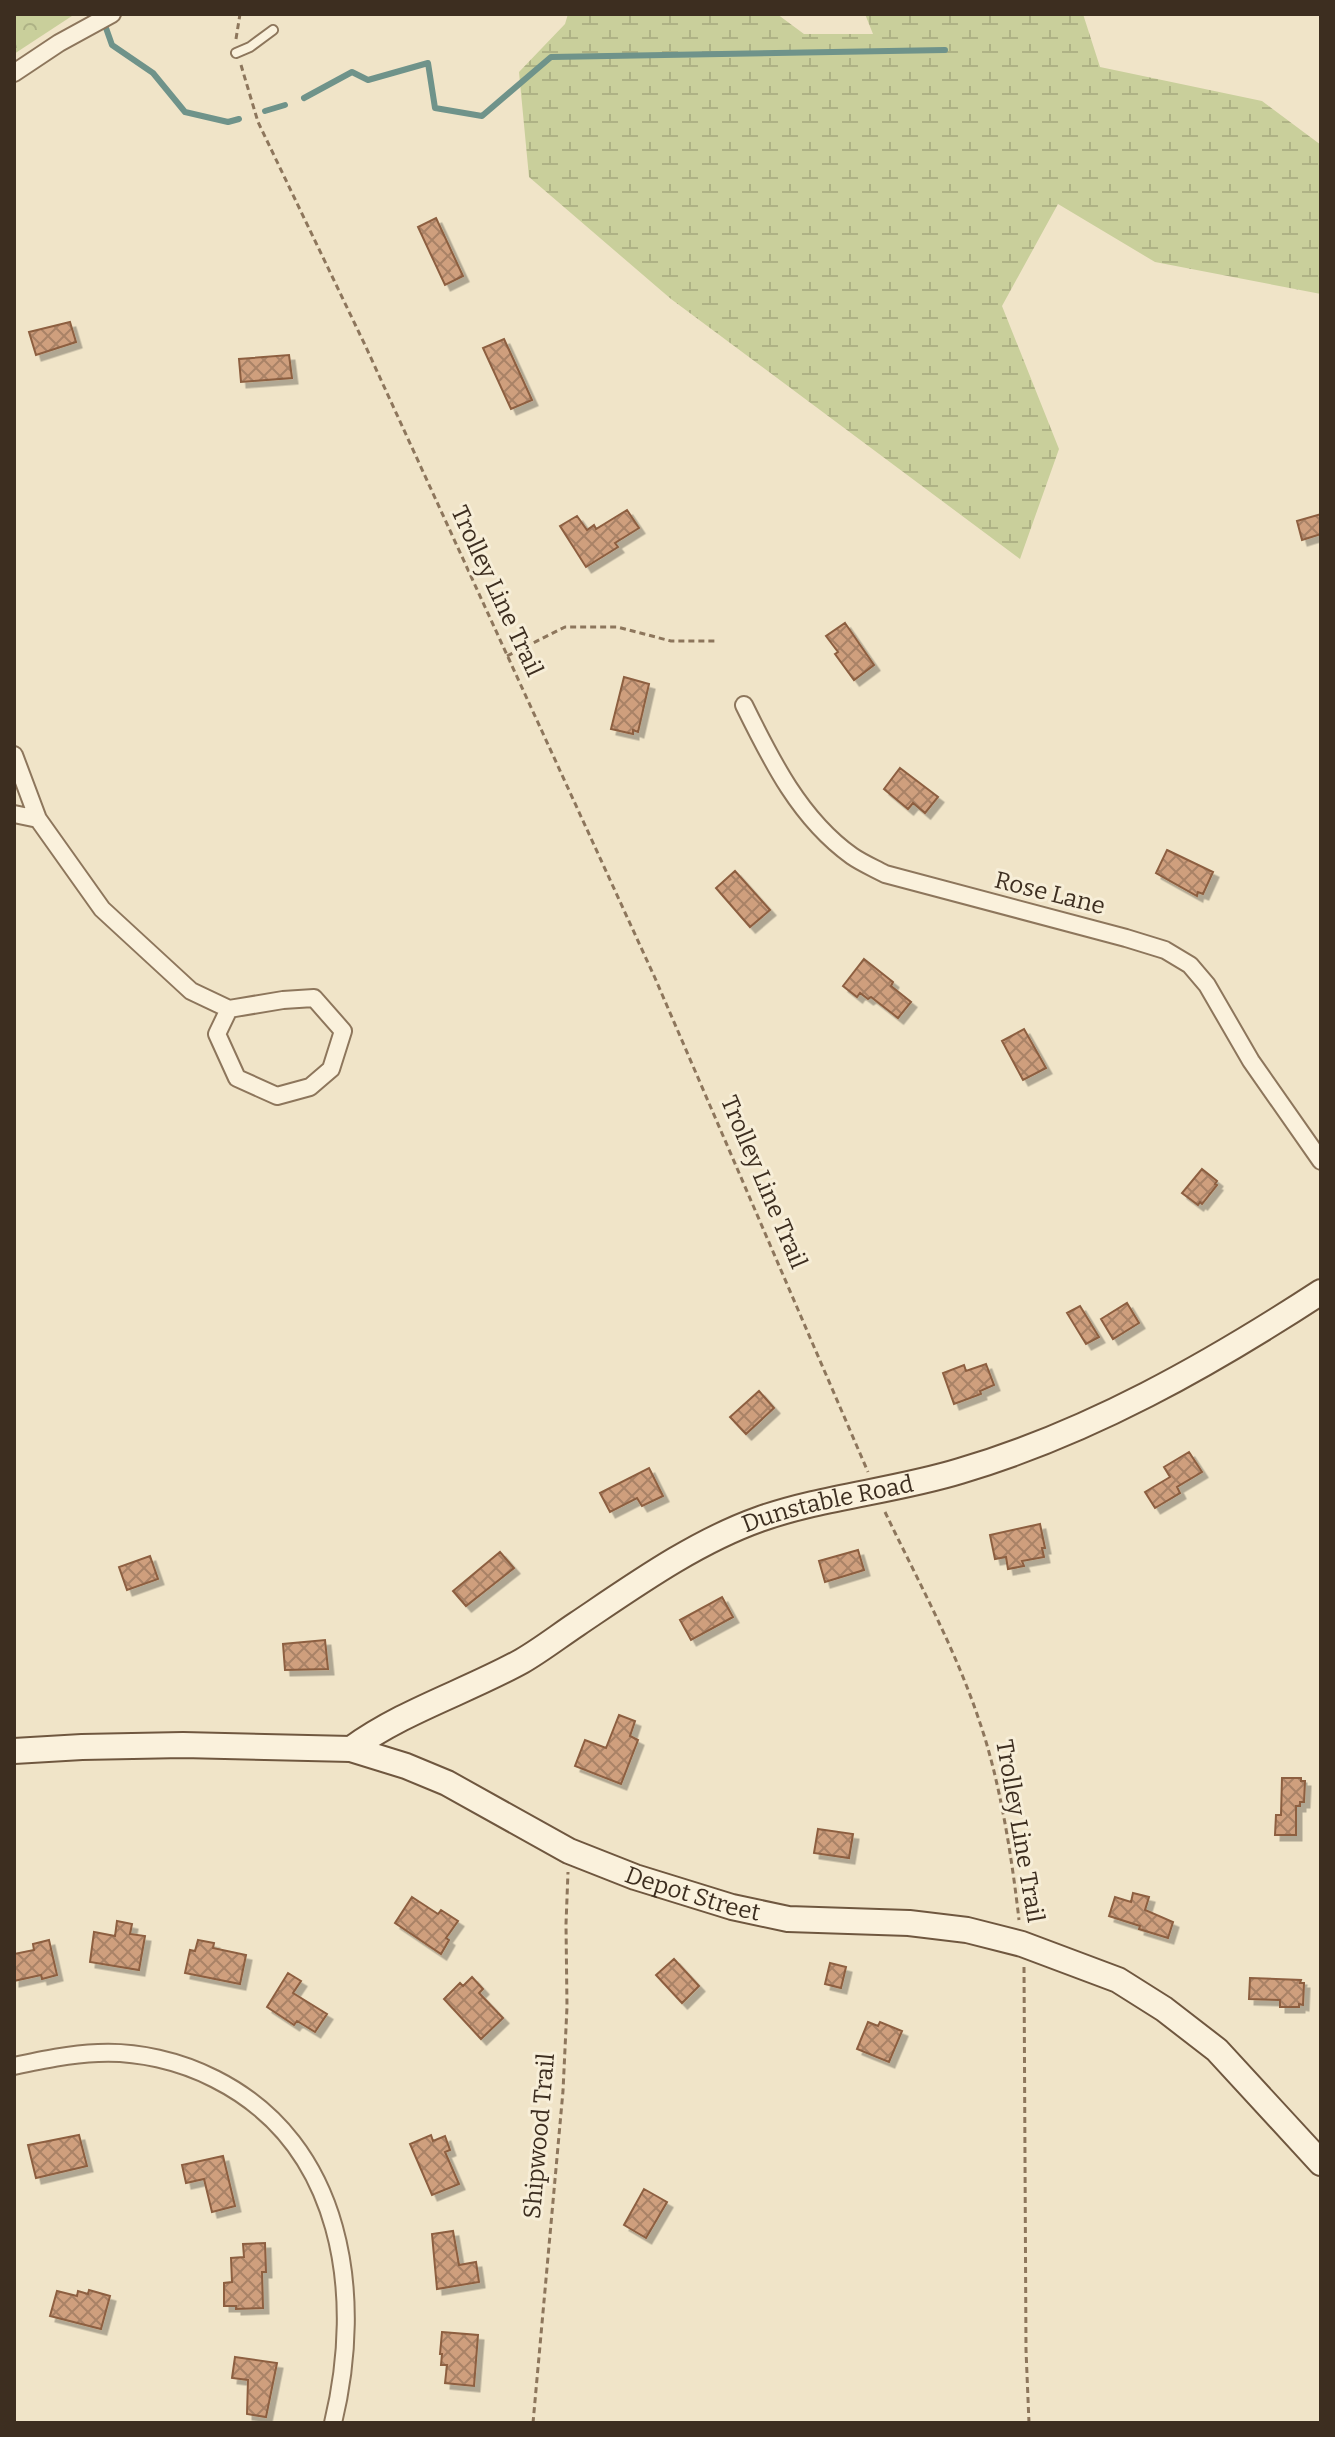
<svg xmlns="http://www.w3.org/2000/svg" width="1335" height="2437" viewBox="0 0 1335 2437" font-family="Bitter,serif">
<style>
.wetland{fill:url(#wetland-marsh)}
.park{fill:url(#park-crowns)}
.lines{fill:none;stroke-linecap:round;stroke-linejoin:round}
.stream{stroke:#6f938a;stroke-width:6}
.building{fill:url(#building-cross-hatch);stroke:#8d5f41;stroke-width:2;filter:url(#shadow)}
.lane-casing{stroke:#8d765c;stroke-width:12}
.street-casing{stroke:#8d765c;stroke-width:20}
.secondary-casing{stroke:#6f573f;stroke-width:28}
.path{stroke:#8d765c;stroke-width:3;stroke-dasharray:6 4;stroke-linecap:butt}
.lane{stroke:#faf1dc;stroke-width:8}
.street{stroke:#faf1dc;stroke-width:16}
.secondary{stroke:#faf1dc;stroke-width:24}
.labels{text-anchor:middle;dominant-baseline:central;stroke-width:6;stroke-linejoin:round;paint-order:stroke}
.street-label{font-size:24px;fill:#3d2e20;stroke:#f7eed8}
</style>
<defs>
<pattern id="wetland-marsh" width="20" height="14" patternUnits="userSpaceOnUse" patternTransform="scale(2)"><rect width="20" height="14" fill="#c9cf9b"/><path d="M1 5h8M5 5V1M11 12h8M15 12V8" fill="none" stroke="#aeb285"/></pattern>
<pattern id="park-crowns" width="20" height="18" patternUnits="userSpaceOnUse" patternTransform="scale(2)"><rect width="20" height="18" fill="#c9cf9b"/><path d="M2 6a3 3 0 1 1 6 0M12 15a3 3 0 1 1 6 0" fill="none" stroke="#aeb285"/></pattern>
<pattern id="building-cross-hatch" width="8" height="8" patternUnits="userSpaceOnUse" patternTransform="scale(2)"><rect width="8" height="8" fill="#cf9f7d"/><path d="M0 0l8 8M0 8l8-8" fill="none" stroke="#a98266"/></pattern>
<filter id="shadow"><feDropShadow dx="5.5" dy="5.5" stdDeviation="0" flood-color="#0004"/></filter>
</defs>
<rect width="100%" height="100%" fill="#f0e4c8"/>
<path class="wetland" d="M568,14H777L804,34H873L865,14H1083L1100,67L1262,101L1321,145V294L1155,262L1058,204L1002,306L1059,449L1020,559L671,299L529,177L519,72L565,24Z"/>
<path class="park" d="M14,14H75L14,54Z"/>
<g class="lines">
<path class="stream" d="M106,28L112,45L153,73L185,112L228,122L239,119
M304,98L352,72L368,80L428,63L435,108L482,116L551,57L945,50
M265,111L285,105"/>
</g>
<path class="building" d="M436,218L463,276L445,285L418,227Z
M70,322L76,342L36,355L29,332Z
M504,339L532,400L511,409L483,348Z
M289,355L292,378L241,382L239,359Z
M627,510L639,528L615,543L618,547L586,567L560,526L577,516L587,530L594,525L596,529Z
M1321,514V534L1302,540L1297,521Z
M845,623L874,665L854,680L835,654L838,652L826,636Z
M624,677L649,684L638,732L633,730V734L611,729Z
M900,768L938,797L925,813L913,803L908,809L884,789Z
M1167,850L1213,872L1203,894L1198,892L1197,896L1156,873Z
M735,871L770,910L750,927L716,888Z
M864,959L893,982L891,986L911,1002L898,1018L871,997L868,999L860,993L857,997L843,986Z
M1024,1029L1046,1068L1023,1080L1002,1041Z
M1202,1169L1217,1181L1215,1184L1217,1185L1202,1204L1200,1202L1198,1205L1182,1193Z
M1127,1303L1139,1323L1113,1339L1101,1319Z
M1080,1306L1099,1337L1086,1344L1067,1313Z
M986,1364L994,1385L980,1391L981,1394L954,1404L943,1373L964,1365L966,1371Z
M759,1391L774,1408L746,1434L730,1417Z
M1189,1452L1202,1472L1177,1487L1180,1493L1155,1508L1145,1492L1170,1477L1164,1467Z
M649,1468L663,1496L642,1506L637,1498L610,1512L600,1493Z
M1040,1524L1045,1548H1042L1044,1557L1022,1561L1024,1566L1008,1569L1006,1557L995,1559L990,1535Z
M858,1550L864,1570L825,1582L819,1561Z
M500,1552L514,1568L466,1606L453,1591Z
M150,1556L158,1579L127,1590L119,1567Z
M722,1597L733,1617L691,1640L680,1620Z
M325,1640L328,1669L285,1670L283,1644Z
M619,1715L635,1721L630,1736L638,1740L621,1784L575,1766L585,1740L606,1748Z
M1282,1778H1301V1781H1305L1304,1802H1300V1806H1296V1835H1275L1276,1815H1281Z
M818,1829L853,1834L849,1858L814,1853Z
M1133,1893L1149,1897L1145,1910L1173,1922L1168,1938L1139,1929L1140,1926L1109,1916L1115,1897L1131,1902Z
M412,1897L438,1914L441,1910L458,1921L446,1938L449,1940L441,1954L395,1923Z
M117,1921L132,1924L130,1934L145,1936L139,1970L90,1962L94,1932L115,1936Z
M49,1940L57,1975L42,1979L41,1975L14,1981V1954L34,1950L33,1944Z
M198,1940L214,1943L213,1948L246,1955L240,1984L185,1973L190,1950L195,1951Z
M674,1959L699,1986L682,2003L656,1975Z
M830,1963L846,1967L841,1988L825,1984Z
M288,1973L301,1981L293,1993L327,2014L315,2032L297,2021L294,2025L267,2007Z
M472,1977L483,1989L479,1993L503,2018L481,2039L444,1999L460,1983L463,1986Z
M1250,1978L1301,1980L1300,1983H1304L1303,2005L1299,2004V2007H1280V2000L1249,1999Z
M868,2022L878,2026L880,2022L902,2031L889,2062L857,2049Z
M79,2135L87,2166L36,2178L28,2145Z
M431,2135L433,2141L445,2136L450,2150L445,2152L459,2184L432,2195L410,2144Z
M223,2156L235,2206L212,2212L204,2179L186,2183L182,2165Z
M644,2189L667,2202L646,2238L624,2225Z
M453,2231L459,2265L476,2262L479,2282L437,2289L432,2234Z
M265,2243L266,2272H262L263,2308L236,2309V2306H224V2283L232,2282L231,2258L244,2257L243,2244Z
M89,2290L110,2296L101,2329L50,2316L57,2291L77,2296L78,2291L88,2294Z
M442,2332L478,2335L474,2386L445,2383L447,2365H441L442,2354H440Z
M235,2357L277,2363L266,2417L247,2414L248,2380L232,2378Z"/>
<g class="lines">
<g class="lane-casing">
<path id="lane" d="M236,53L250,47L273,30"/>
</g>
<g class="street-casing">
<path id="street" d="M14,73L59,43L112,14
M744,705C771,760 800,819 852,856C862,863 874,868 885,874L1126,938L1165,950L1190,965L1207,985L1251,1061L1321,1161
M14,755L38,819L102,909L191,991L229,1009L283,1000L314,998L343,1031L331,1069L310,1087L277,1096L237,1078L217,1034L229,1009
M14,814L38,819
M14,2066C42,2060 70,2054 98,2053C137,2051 180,2061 215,2079C344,2144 364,2295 333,2423"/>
</g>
<g class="secondary-casing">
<g id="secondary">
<path id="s1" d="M351,1749C403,1711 466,1692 522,1661C541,1650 559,1636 577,1624C635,1585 695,1542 760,1519C822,1497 895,1491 960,1471C1089,1433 1209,1365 1321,1292"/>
<path id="s2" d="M14,1751L82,1747L183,1745L351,1749L406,1766L447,1783L569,1851L635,1877L732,1907L788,1919L909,1923L967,1930L1022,1944L1118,1980L1164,2009L1217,2050L1321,2163"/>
</g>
</g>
<path class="path" d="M236,39L240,14
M241,65L258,122L365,345L655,978L868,1472
M507,656L565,627H617L671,641H715
M885,1512C918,1581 956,1650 980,1723C1000,1781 1012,1858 1019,1920
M1024,1967L1026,2350L1029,2423
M533,2423L563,2091L567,2007L566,1924L568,1872"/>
<use href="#lane" class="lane"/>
<use href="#street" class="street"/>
<use href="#secondary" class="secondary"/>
</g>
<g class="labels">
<g class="street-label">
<text transform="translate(497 591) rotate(65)">Trolley Line Trail</text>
<text transform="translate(1050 893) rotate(14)">Rose Lane</text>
<text transform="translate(764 1182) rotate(67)">Trolley Line Trail</text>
<text stroke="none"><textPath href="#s1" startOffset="540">Dunstable Road</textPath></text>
<text transform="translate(1020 1831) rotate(80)">Trolley Line Trail</text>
<text stroke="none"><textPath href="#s2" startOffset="710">Depot Street</textPath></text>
<text transform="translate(539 2136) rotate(-85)">Shipwood Trail</text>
</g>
</g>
<rect width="1335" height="2437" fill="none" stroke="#3d2e20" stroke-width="32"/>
</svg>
